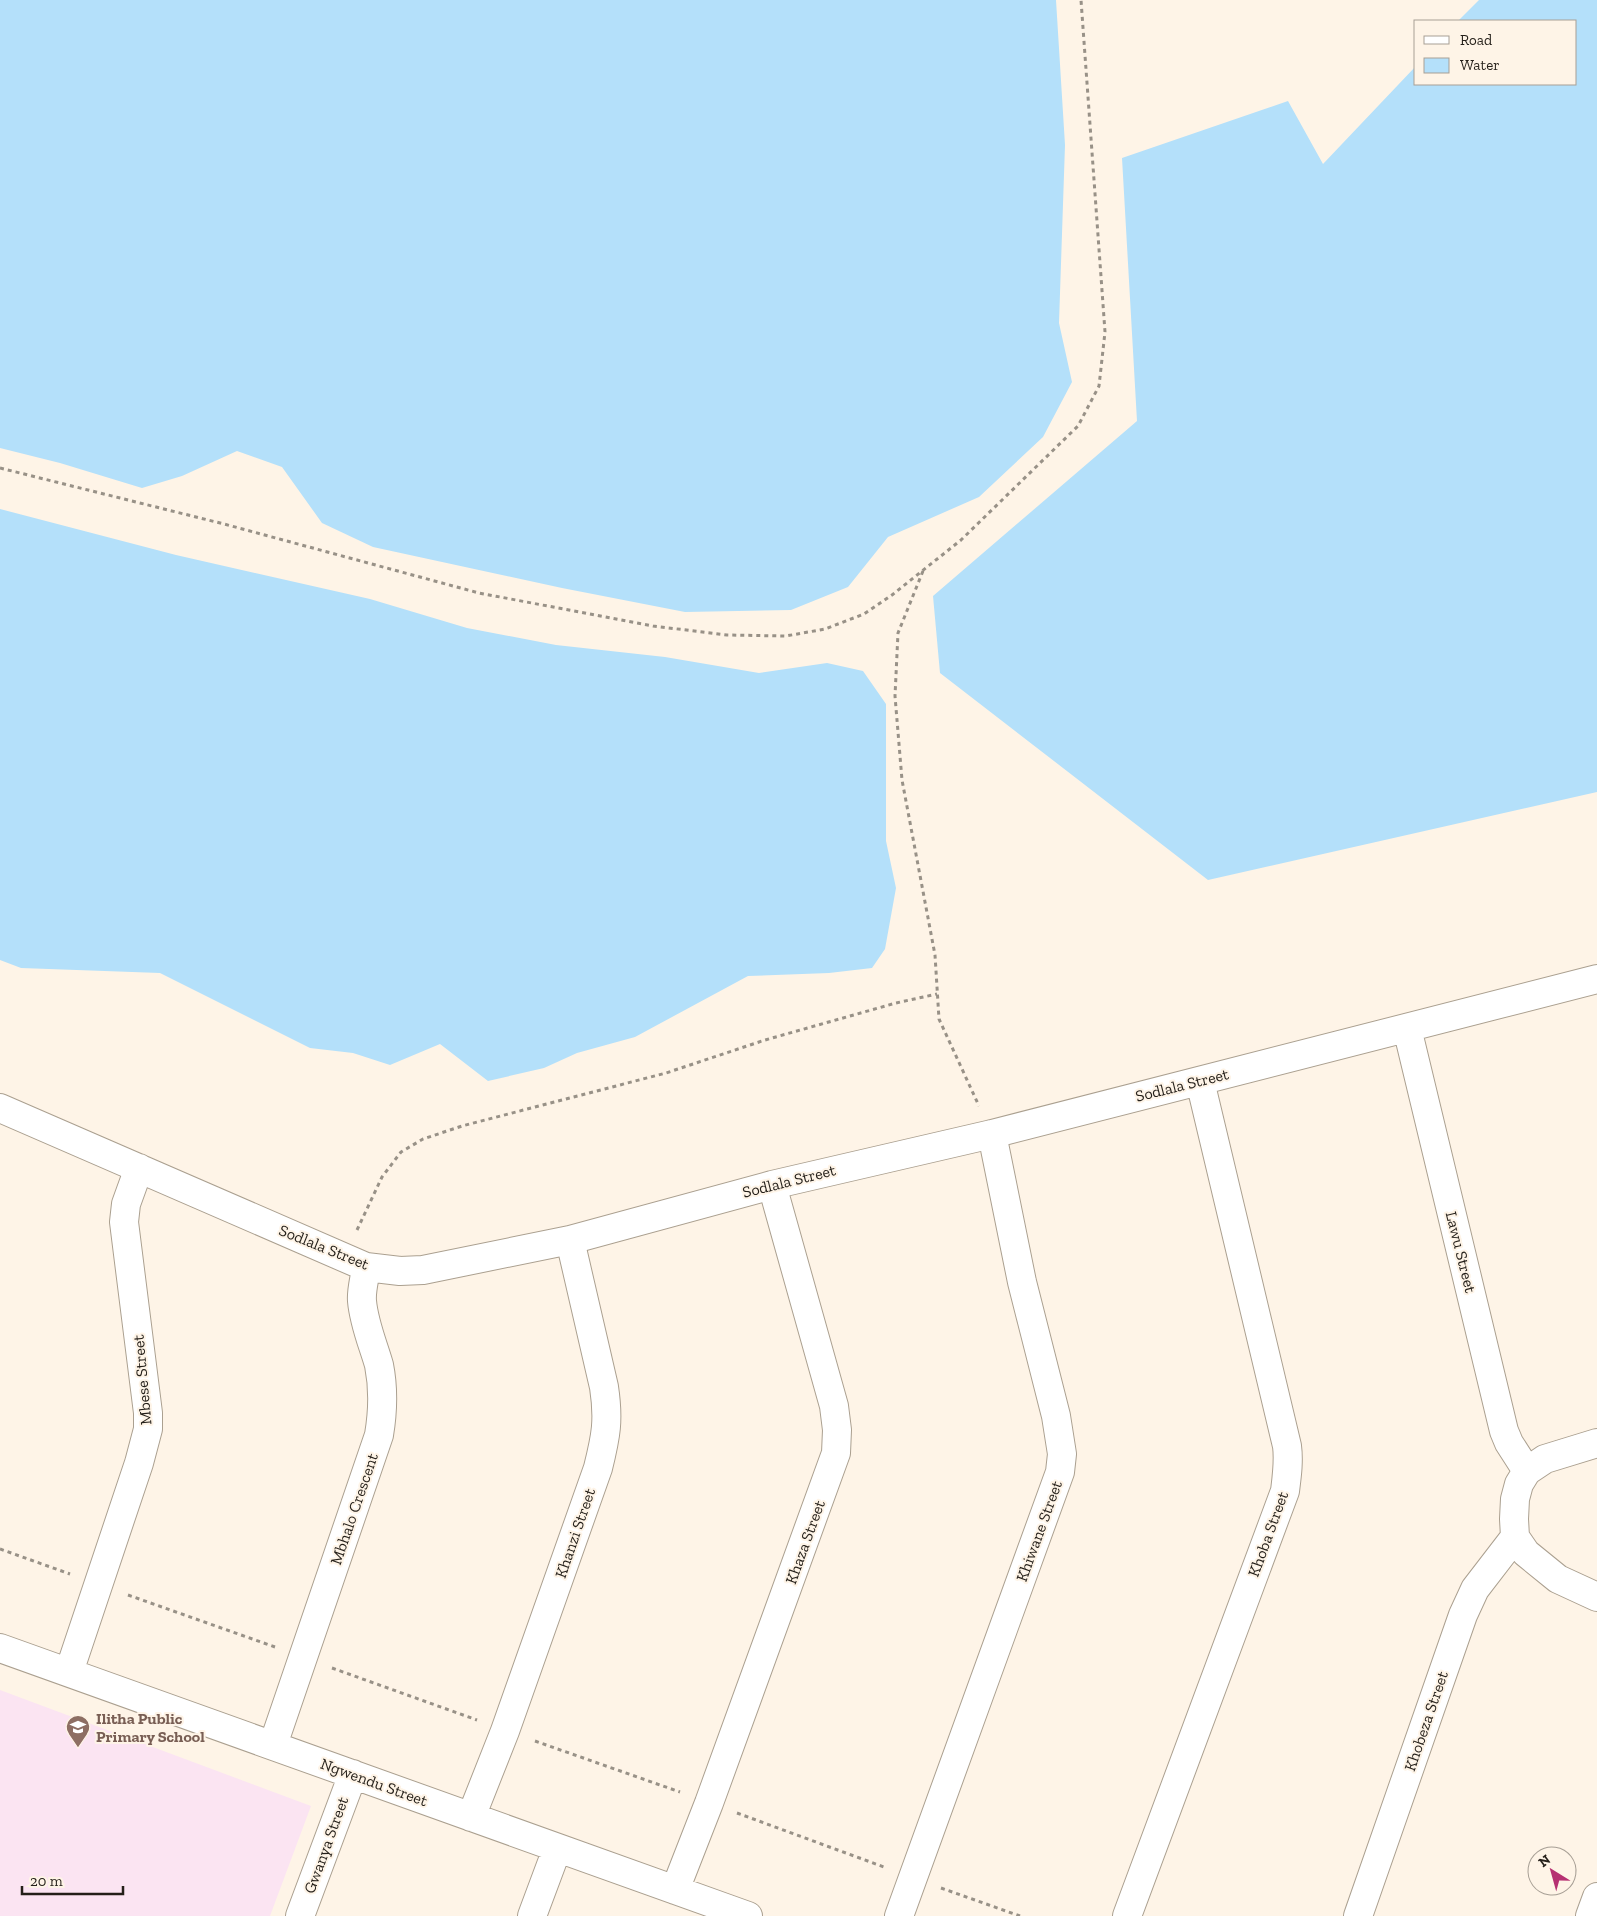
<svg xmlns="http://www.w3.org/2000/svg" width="1597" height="1916" viewBox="0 0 1597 1916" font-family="'Zilla Slab',serif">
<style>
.education{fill:#fbe4f2}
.water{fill:#b4e0fa}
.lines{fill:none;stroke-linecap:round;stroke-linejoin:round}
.street-casing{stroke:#aba090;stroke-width:30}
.path{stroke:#989187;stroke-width:3;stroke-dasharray:4 4;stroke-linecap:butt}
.street{stroke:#fff;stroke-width:28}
.labels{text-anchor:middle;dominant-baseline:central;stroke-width:4;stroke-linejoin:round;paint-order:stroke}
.street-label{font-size:16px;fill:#241f19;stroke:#fef4e7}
.education-label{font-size:16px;font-weight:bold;fill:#785e54;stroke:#fef4e7;text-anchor:start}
</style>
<rect width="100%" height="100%" fill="#fef4e7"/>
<path class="education" d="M0,1690L311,1806L270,1916H0Z"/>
<path class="water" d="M0,0H1056L1065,145L1059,323L1072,382L1043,437L979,497L888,537L848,587L791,610L685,612L562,588L373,547L322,523L282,467L237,451L182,476L142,488L60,463L0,448Z
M1479,0H1597V792L1208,880L940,673L933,596L1137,421L1122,158L1288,101L1323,164L1416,66V84H1576V21H1458Z
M0,509L176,555L370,599L467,628L556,645L665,657L759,673L827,663L863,671L886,704V841L896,888L885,949L872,968L829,973L748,976L635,1037L577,1053L544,1068L488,1081L440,1044L390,1065L353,1053L310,1048L160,973L21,968L0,960Z"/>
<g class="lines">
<g class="street-casing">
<path id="street" d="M1407,1028L1504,1431L1509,1443L1527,1471
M0,1108L366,1267L400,1271L423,1270L570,1240L772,1185L992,1134L1597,979
M1597,1443L1545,1459L1527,1471L1519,1484L1515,1499L1514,1519L1515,1537L1526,1553L1558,1579L1597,1597
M0,1648L748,1916
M69,1672L139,1463L148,1429V1413L124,1222L126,1204L139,1168
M273,1745L379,1435C383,1411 384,1390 379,1365C373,1344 364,1324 362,1301C361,1290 365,1278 366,1267
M471,1817L505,1731L598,1468C606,1436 609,1420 604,1387L570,1240
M675,1890L709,1803L836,1453L837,1430L834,1406L772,1185
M300,1916L353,1774
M532,1916L557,1849
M899,1916L1060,1472L1062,1454L1056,1416L1022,1282L992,1134
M1127,1916L1285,1491C1287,1475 1289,1461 1287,1446L1200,1081
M1358,1916L1463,1615L1475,1589L1515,1537
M1590,1916L1597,1897"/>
</g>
<path class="path" d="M0,468L224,524L479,593L653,626L727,635L786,636L825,629L864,614L892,595L961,540L1078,426L1099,386L1105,332L1081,0
M923,571L898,633L895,696L902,780L935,955L939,1019L979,1106
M357,1230L382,1177L401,1152L423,1139L462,1126L666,1073L765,1040L896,1003L937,994
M0,1549L70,1574
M128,1595L275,1647
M332,1668L477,1720
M535,1741L680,1792
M737,1813L884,1867
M941,1888L1020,1916"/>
<use href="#street" class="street"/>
</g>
<defs>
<g id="school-pin" transform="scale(1.25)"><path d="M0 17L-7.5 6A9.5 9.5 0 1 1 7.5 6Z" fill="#8d6e63" stroke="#fef4e7"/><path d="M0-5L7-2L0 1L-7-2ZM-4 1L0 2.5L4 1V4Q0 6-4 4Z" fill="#fff"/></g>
</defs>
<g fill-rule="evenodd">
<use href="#school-pin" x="78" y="1727"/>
</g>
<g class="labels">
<g class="street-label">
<text transform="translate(1182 1085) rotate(-14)">Sodlala Street</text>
<text transform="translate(789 1181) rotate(-14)">Sodlala Street</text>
<text transform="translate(324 1247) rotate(22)">Sodlala Street</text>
<text transform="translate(1461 1252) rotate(76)">Lawu Street</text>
<text transform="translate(142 1380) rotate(-95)">Mbese Street</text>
<text transform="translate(354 1509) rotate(-71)">Mbhalo Crescent</text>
<text transform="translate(1039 1531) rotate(-70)">Khiwane Street</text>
<text transform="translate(575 1533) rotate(-71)">Khanzi Street</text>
<text transform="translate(1268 1534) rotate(-70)">Khoba Street</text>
<text transform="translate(805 1542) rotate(-70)">Khaza Street</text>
<text transform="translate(1426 1721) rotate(-71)">Khobeza Street</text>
<text transform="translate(374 1782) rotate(20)">Ngwendu Street</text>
<text transform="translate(326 1845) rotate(-70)">Gwanya Street</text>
</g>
<g class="education-label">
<text x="96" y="1718">Ilitha Public<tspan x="96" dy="18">Primary School</tspan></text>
</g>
</g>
<rect x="1414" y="20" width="162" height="65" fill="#fef4e7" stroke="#a79f95"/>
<rect x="1424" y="36" width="25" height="8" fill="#ffffff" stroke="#a79f95"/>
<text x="1460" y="45" font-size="15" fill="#241f19">Road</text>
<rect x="1424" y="58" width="25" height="15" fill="#b4e0fa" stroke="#a79f95"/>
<text x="1460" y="70" font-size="15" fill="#241f19">Water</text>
<g transform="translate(1552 1871) rotate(323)"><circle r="24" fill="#fef4e7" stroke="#a79f95"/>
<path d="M0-4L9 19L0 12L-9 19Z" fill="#b63072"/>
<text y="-8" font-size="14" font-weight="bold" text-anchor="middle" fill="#241f19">N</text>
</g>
<path d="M22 1886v8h101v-8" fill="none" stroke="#241f19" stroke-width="2.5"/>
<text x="30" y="1886" font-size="15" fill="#241f19" stroke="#fef4e7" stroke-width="4" paint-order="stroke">20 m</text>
</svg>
